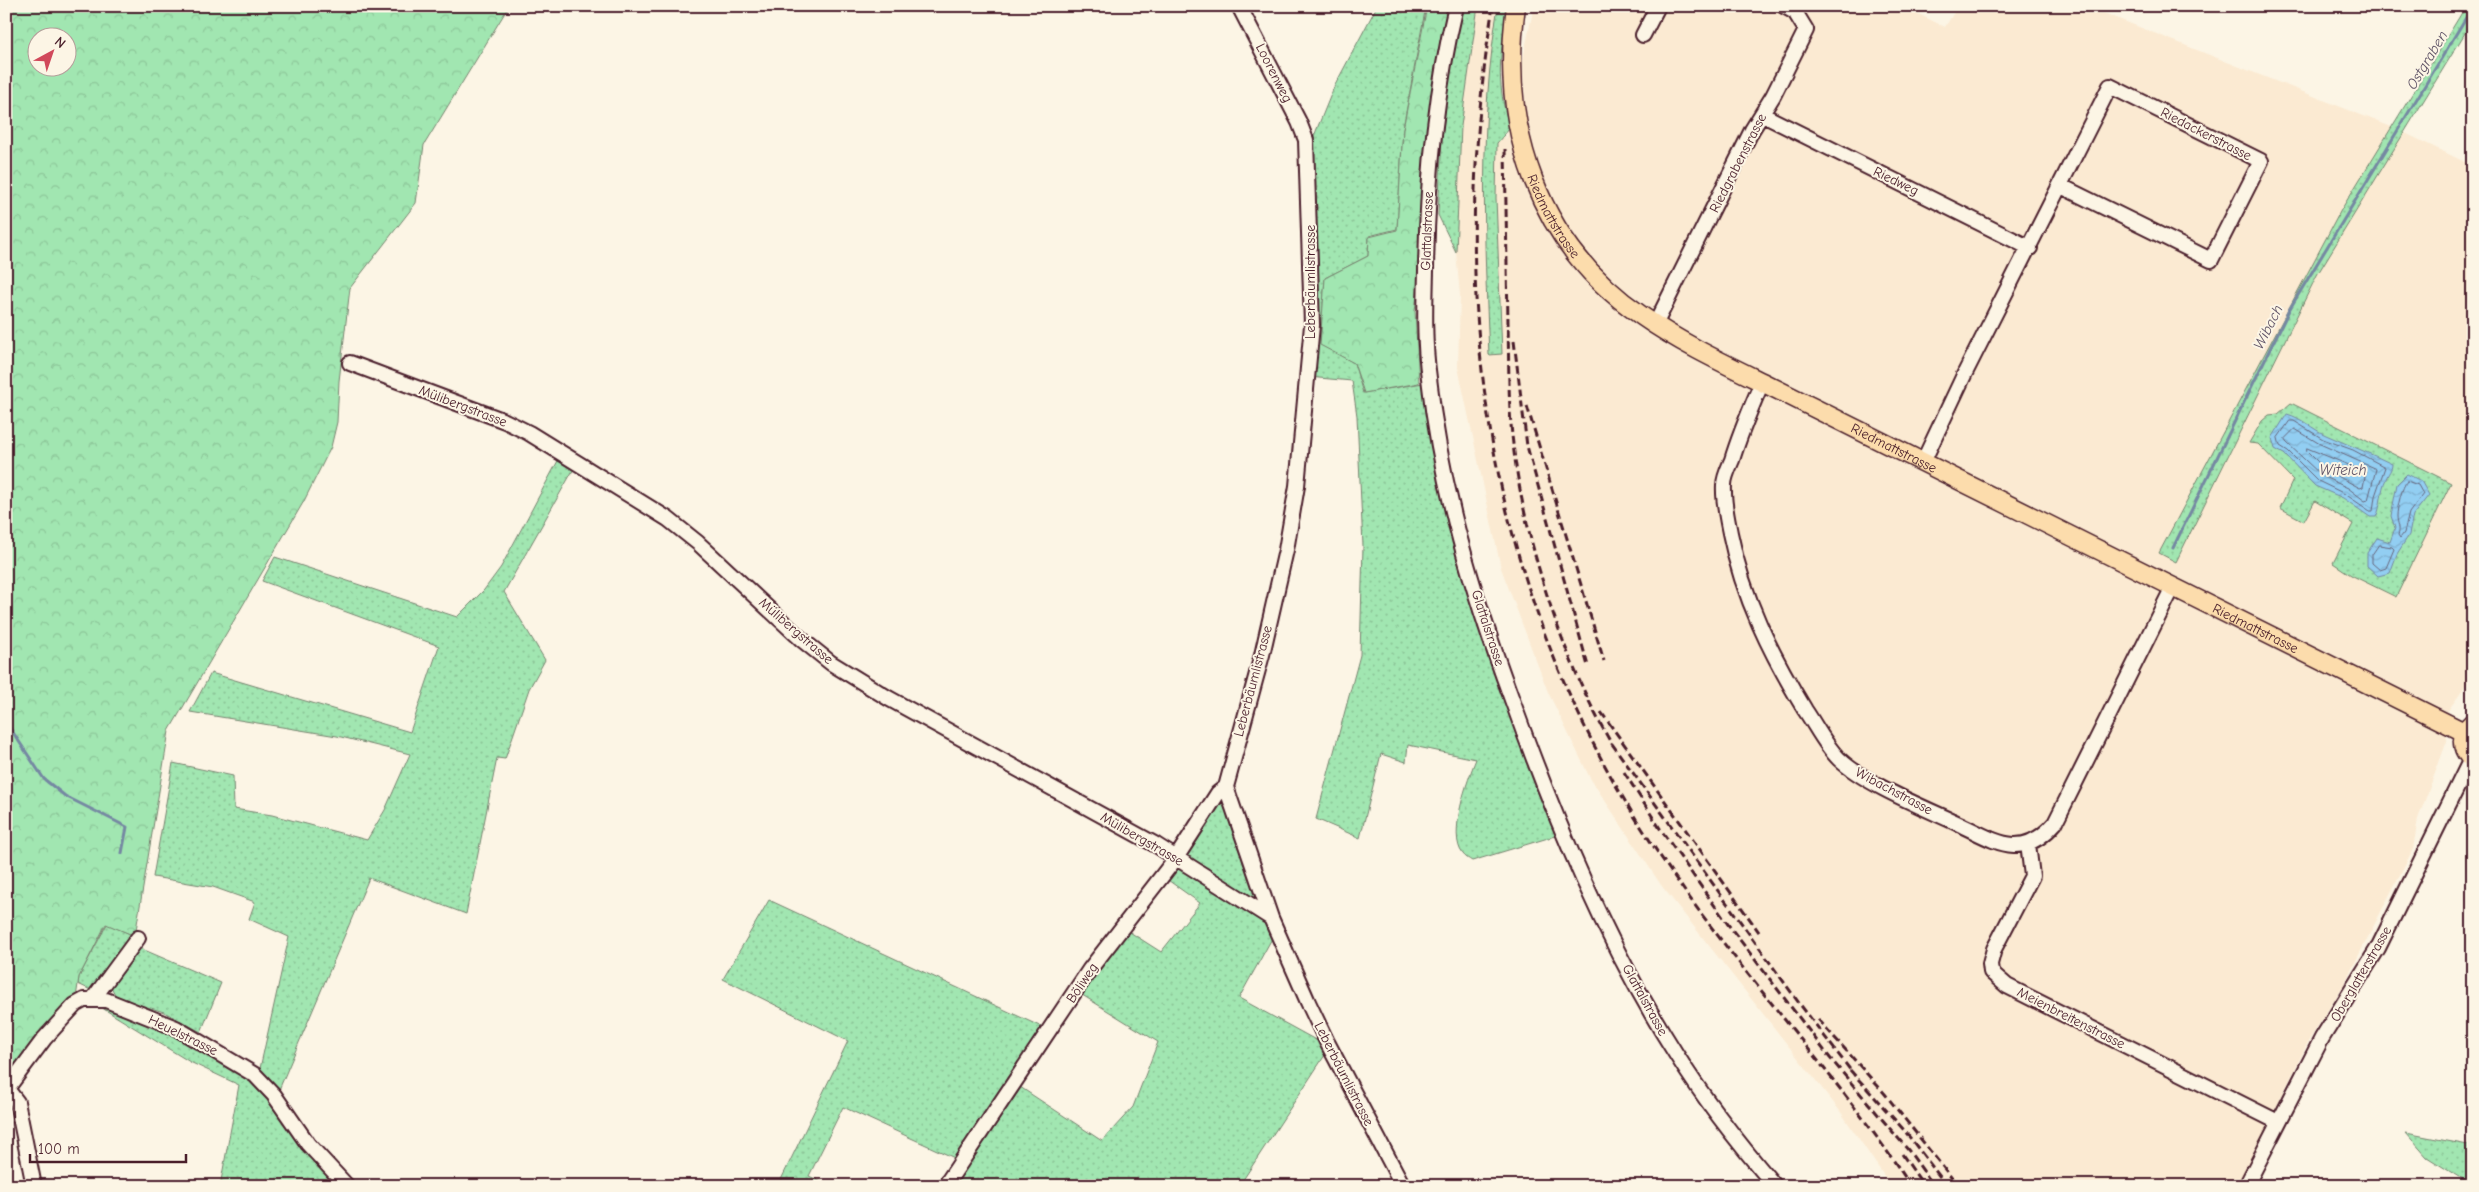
<svg xmlns="http://www.w3.org/2000/svg" width="2479" height="1192" viewBox="0 0 2479 1192" font-family="'Comic Neue',sans-serif">
<style>
.built{fill:#fbead2}
.grass{fill:url(#grass-dots);stroke:#76826e}
.forest{fill:url(#forest-crowns);stroke:#76826e;fill-rule:evenodd}
.water{fill:url(#water-waves);stroke:#7588a2}
.lines{fill:none;stroke-linecap:round;stroke-linejoin:round}
.shore{stroke:#67657b;stroke-width:1}
.stream{stroke:#7588a2;stroke-width:3}
.minor-casing{stroke:#4a1f2b;stroke-width:18}
.major-casing{stroke:#4a1f2b;stroke-width:21}
.minor{stroke:#fcf5e5;stroke-width:14}
.major{stroke:#fcdcac;stroke-width:18}
.rail{stroke:#4a1f2b;stroke-width:3;stroke-dasharray:8 4;stroke-linecap:butt}
.labels{text-anchor:middle;dominant-baseline:central;stroke-width:4;stroke-linejoin:round;paint-order:stroke}
.street-label{font-size:14px;fill:#4a1f2b;stroke:#fcf5e5}
.water-label{font-size:15px;font-style:italic;fill:#605467;stroke:#fcf5e5}
</style>
<defs>
<pattern id="grass-dots" width="8" height="8" patternUnits="userSpaceOnUse" patternTransform="scale(1.25)"><rect width="8" height="8" fill="#a1e6b1"/><path d="M2 2h.1M6 6h.1" fill="none" stroke="#8cc598" stroke-width="1.8" stroke-linecap="round"/></pattern>
<pattern id="forest-crowns" width="20" height="18" patternUnits="userSpaceOnUse" patternTransform="scale(1.25)"><rect width="20" height="18" fill="#a1e6b1"/><path d="M2 6a3 3 0 1 1 6 0M12 15a3 3 0 1 1 6 0" fill="none" stroke="#8cc598"/></pattern>
<pattern id="water-waves" width="16" height="10" patternUnits="userSpaceOnUse" patternTransform="scale(1.25)"><rect width="16" height="10" fill="#92cef2"/><path d="M0 5q4-4 8 0t8 0" fill="none" stroke="#7fb0d0"/></pattern>
</defs>
<rect width="100%" height="100%" fill="#fcf5e5"/>
<filter id="ink" filterUnits="userSpaceOnUse"><feTurbulence type="fractalNoise" baseFrequency=".02" numOctaves="2"/><feDisplacementMap in="SourceGraphic" scale="10" xChannelSelector="R" yChannelSelector="G"/><feConvolveMatrix kernelMatrix="1 2 1 2 8 2 1 2 1" color-interpolation-filters="sRGB"/></filter>
<g filter="url(#ink)">
<path class="built" d="M1478,6H1504L1496,89L1506,140L1534,6H1902L1945,27L1958,6H2086L2399,130L2473,166V676L2444,716L2447,741L2418,819L2413,849L2343,986L2309,1040L2238,1186H1891L1840,1111L1661,885L1590,778L1548,692L1501,568L1458,367L1460,295L1456,252L1461,126Z"/>
<path class="grass" d="M1377,6H1426L1403,128L1397,229L1369,236L1368,256L1325,278L1320,344L1354,363L1363,393L1423,383L1434,458L1457,549L1492,665L1558,835L1472,861C1469,859 1465,857 1463,854C1447,835 1468,779 1476,759L1408,745L1406,762L1381,754L1360,838L1316,819L1360,655L1363,546L1357,416L1352,381L1308,377L1310,146L1334,87Z
M1465,6H1478L1461,126L1456,252L1438,215L1442,137L1452,53Z
M1498,6H1508C1500,54 1495,82 1510,128L1497,143L1496,198L1502,354L1489,355C1484,239 1479,121 1498,6Z
M2466,6H2473V20L2317,275L2176,562L2159,553L2341,210Z
M2291,403L2451,483L2396,597L2351,575L2333,563L2353,524L2315,501L2304,521L2280,508L2293,480L2258,444L2249,443L2262,421L2269,415L2278,414Z
M560,457L576,465L504,592L545,660L529,689L505,759L497,758L466,914L369,878L278,1092L259,1073L289,937L249,919L255,902L213,887L153,877L173,763L233,776L234,809L272,815L367,840L385,810L410,754L337,736L190,712L211,673L410,732L439,646L262,581L275,557L457,617L484,590L501,567Z
M1225,790L1275,933L1239,998L1323,1044L1327,1052L1239,1186H949L1017,1085L1102,1141L1133,1107L1158,1042L1079,993L1125,929L1161,952L1200,903L1165,878Z
M769,900L1046,1029L959,1160L843,1107L809,1176L830,1186H778L848,1041L723,979Z
M107,924L135,936V946L221,983L201,1032L164,1012L117,998L105,976L93,991L78,984L79,977Z
M94,1003L159,1024L253,1077L343,1186H220L239,1085L190,1062Z
M2406,1133L2473,1146V1186L2427,1157Z"/>
<path class="forest" d="M6,6H509L424,145L416,203L350,288L339,381L337,422L331,447L304,501L169,731L135,936L106,924L79,977L75,1005L6,1090ZM38,38H68V68H38Z
M1427,6H1450L1415,311L1419,383L1364,393L1354,363L1320,345L1325,278L1368,256L1369,237L1397,230L1403,129Z"/>
<path class="water" d="M2287,414C2302,418 2312,429 2326,435C2348,445 2370,453 2392,464C2392,470 2388,473 2386,479C2380,491 2382,505 2376,517H2370L2343,498L2315,486L2284,454L2275,449L2272,438Z
M2407,474L2421,481L2429,495L2413,515L2409,535L2397,554L2390,573L2378,576L2367,566V553L2377,538L2390,542L2395,528L2391,516L2397,484Z"/>
<g class="lines">
<path class="shore" d="M2290,421H2294L2323,439L2353,450L2385,467L2375,496L2373,511H2370L2345,494L2318,481L2288,451L2280,446L2278,438Z
M2295,429L2320,444L2376,469L2368,500L2365,501L2348,488L2322,476L2286,442L2285,439Z
M2307,448L2366,472L2363,487L2360,488L2326,470L2307,451Z
M2407,481L2418,485L2423,494L2409,513L2404,533L2400,538L2398,535C2401,527 2397,524 2397,516C2397,508 2402,486 2407,481Z
M2379,545L2392,547L2394,549L2386,568L2380,570L2372,563V555Z"/>
<path class="stream" d="M2173,548L2289,310L2473,6
M6,722L44,779L65,796L127,827L122,853"/>
<g class="minor-casing">
<path id="minor" d="M1239,6L1299,122L1306,140L1312,325L1297,486L1286,550L1262,655L1226,787L1271,918L1308,1002L1327,1042L1403,1186
M1456,6C1435,94 1427,181 1426,271C1425,306 1424,343 1429,378C1441,488 1473,594 1511,697C1555,820 1606,944 1676,1054C1705,1101 1739,1144 1775,1186
M1643,35L1658,6
M1763,115L2030,248
M1655,325L1752,130L1773,96L1806,30L1795,12L1784,6
M350,363L505,421L529,433L668,519L698,543L801,639L831,663L888,698L1156,845L1271,918
M1762,382C1751,408 1740,433 1732,460C1729,467 1724,477 1724,485C1723,501 1727,518 1730,533C1743,598 1771,654 1805,710C1816,726 1825,745 1839,759C1865,784 1925,808 1959,824C1997,842 2022,861 2055,823L2173,587
M1923,462L1965,373L2110,86L2261,161L2211,260L2061,186
M2028,844L2032,876L1994,949L1990,964L1991,972L2007,986L2278,1122
M93,999L138,938
M7,1089L17,1102L34,1186
M6,1090L44,1039L75,1005L84,1000H106L176,1028L255,1075L274,1095L308,1144L347,1186
M945,1186L1090,969L1176,858L1218,793L1226,787
M2246,1186L2322,1038L2378,948L2471,759"/>
</g>
<g class="major-casing">
<g id="major">
<path id="s1" d="M1516,6C1499,128 1538,245 1642,316C1679,342 1721,362 1762,382L2464,732"/>
<path d="M2473,722C2460,733 2459,749 2473,760"/>
</g>
</g>
<use href="#minor" class="minor"/>
<use href="#major" class="major"/>
<path class="rail" d="M1493,6C1444,309 1488,608 1665,863C1741,975 1836,1073 1911,1186
M1505,149C1506,207 1507,265 1508,323C1509,363 1508,404 1513,444C1524,539 1562,658 1610,741L1799,1003L1855,1076
M1514,341L1527,446L1588,666
M1527,406L1604,661
M1601,712L1759,932
M1624,772L1661,830L1727,923L1830,1058L1909,1151L1934,1186
M1818,1019L1885,1094L1958,1186
M1850,1070L1904,1130L1947,1186
M1902,1154L1924,1186"/>
</g>
</g>
<g class="labels">
<g class="street-label">
<text transform="translate(1274 73) rotate(63)">Loorenweg</text>
<text transform="translate(2206 134) rotate(27)">Riedackerstrasse</text>
<text transform="translate(1738 163) rotate(-63)">Riedgrabenstrasse</text>
<text transform="translate(1896 181) rotate(26)">Riedweg</text>
<text stroke="none"><textPath href="#s1" startOffset="218">Riedmattstrasse</textPath></text>
<text transform="translate(1427 231) rotate(-88)">Glattalstrasse</text>
<text transform="translate(1310 282) rotate(-90)">Leberbäumlistrasse</text>
<text transform="translate(463 406) rotate(21)">Mülibergstrasse</text>
<text stroke="none"><textPath href="#s1" startOffset="638">Riedmattstrasse</textPath></text>
<text transform="translate(1488 628) rotate(72)">Glattalstrasse</text>
<text stroke="none"><textPath href="#s1" startOffset="1042">Riedmattstrasse</textPath></text>
<text transform="translate(796 631) rotate(41)">Mülibergstrasse</text>
<text transform="translate(1253 681) rotate(-75)">Leberbäumlistrasse</text>
<text transform="translate(1894 791) rotate(28)">Wibachstrasse</text>
<text transform="translate(1142 839) rotate(30)">Mülibergstrasse</text>
<text transform="translate(2361 974) rotate(-60)">Oberglatterstrasse</text>
<text transform="translate(1082 983) rotate(-56)">Böliweg</text>
<text transform="translate(1645 1000) rotate(61)">Glattalstrasse</text>
<text transform="translate(2071 1018) rotate(27)">Meienbreitenstrasse</text>
<text transform="translate(183 1035) rotate(26)">Heuelstrasse</text>
<text transform="translate(1344 1074) rotate(63)">Leberbäumlistrasse</text>
</g>
<g class="water-label">
<text transform="translate(2427 60) rotate(-59)">Ostgraben</text>
<text transform="translate(2268 327) rotate(-63)">Wibach</text>
<text x="2343" y="470">Witeich</text>
</g>
</g>
<rect width="2479" height="1192" fill="none" stroke="#fcf5e5" stroke-width="25"/>
<rect x="12" y="12" width="2454" height="1167" fill="none" stroke="#4a1f2b" stroke-width="2" filter="url(#ink)"/>
<g transform="translate(52 52) rotate(40)"><circle r="24" fill="#fcf5e5" stroke="#b59f9b"/>
<path d="M0-4L9 19L0 12L-9 19Z" fill="#d1495b"/>
<text y="-8" font-size="14" font-weight="bold" text-anchor="middle" fill="#4a1f2b">N</text>
</g>
<path d="M30 1154v8h156v-8" fill="none" stroke="#4a1f2b" stroke-width="2.5"/>
<text x="38" y="1154" font-size="15" fill="#4a1f2b" stroke="#fcf5e5" stroke-width="4" paint-order="stroke">100 m</text>
</svg>
